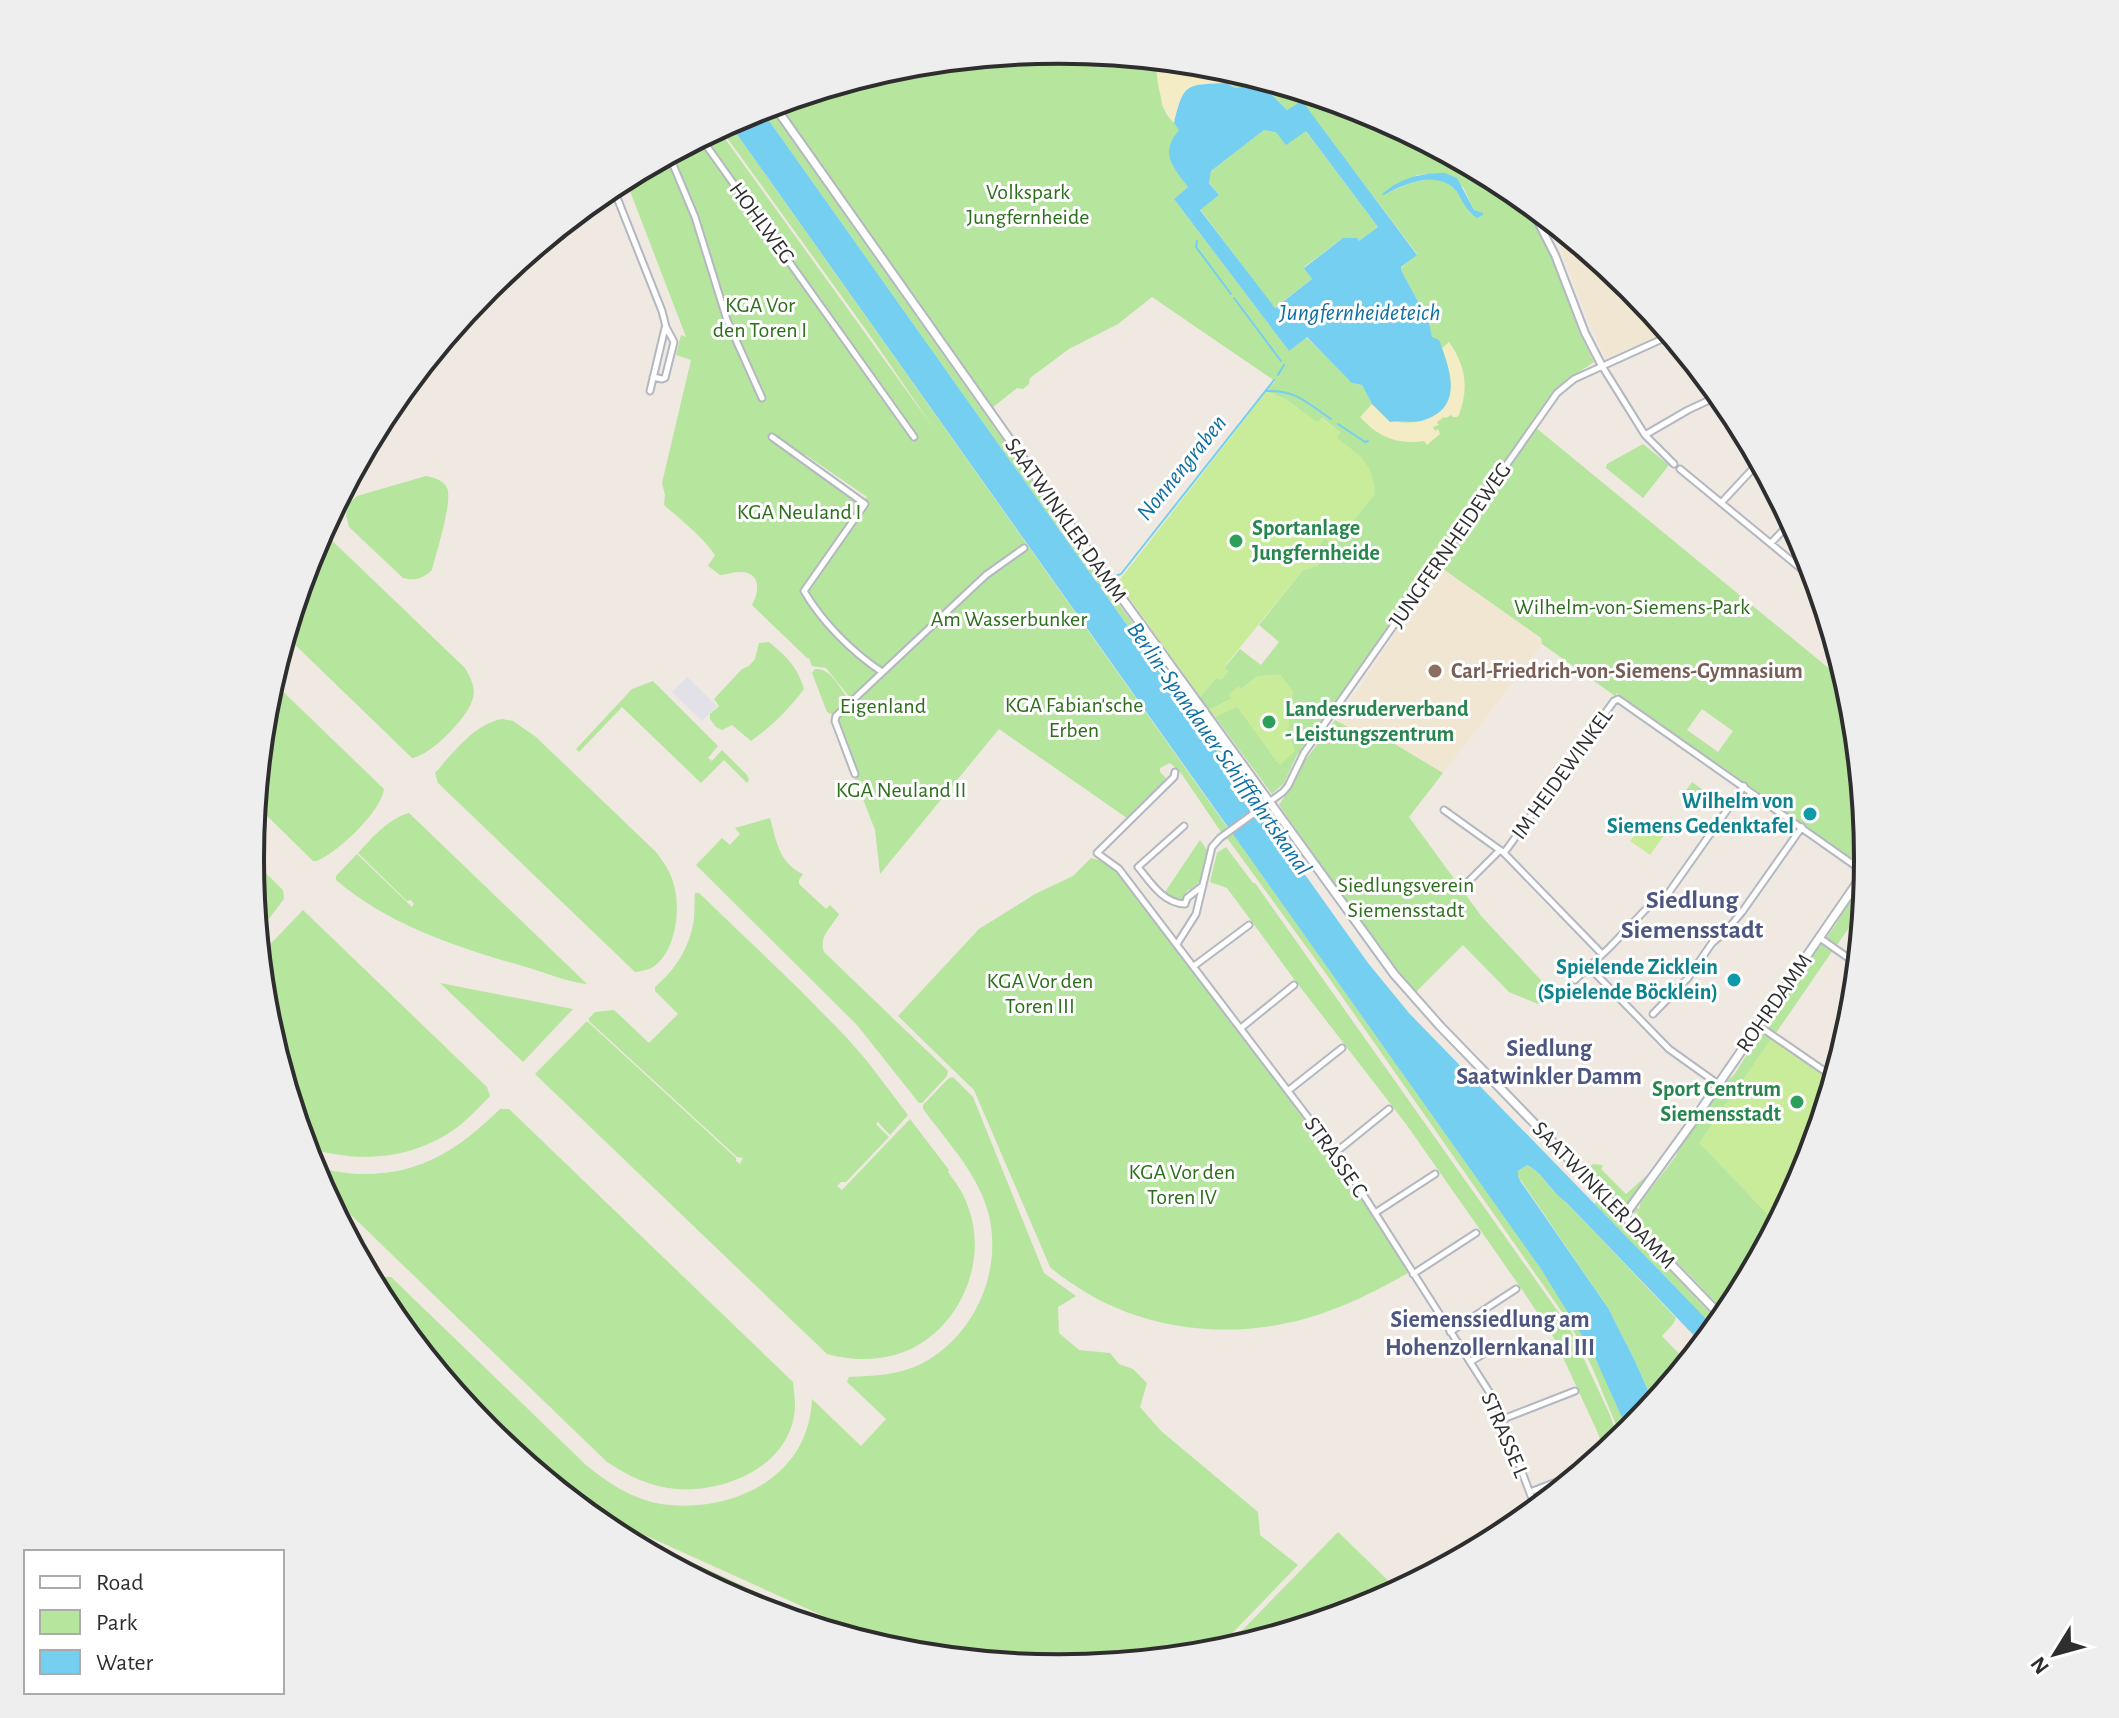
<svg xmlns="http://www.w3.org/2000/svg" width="2119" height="1718" viewBox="0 0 2119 1718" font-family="'Alegreya Sans',sans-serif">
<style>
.industrial{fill:#e3e1e8}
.education{fill:#f0e6d1}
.green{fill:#b6e59e;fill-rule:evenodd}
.sand{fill:#f3ecc5}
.pitch{fill:#c9ec9a}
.water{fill:#75cff0;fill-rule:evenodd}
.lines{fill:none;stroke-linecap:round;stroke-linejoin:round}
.stream{stroke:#75cff0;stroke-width:2}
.minor-casing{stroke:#b4b7c1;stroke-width:9}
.tertiary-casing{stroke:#b4b7c1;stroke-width:10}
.secondary-casing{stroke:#b4b7c1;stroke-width:11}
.minor{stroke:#fff;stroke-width:5}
.tertiary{stroke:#fff;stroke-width:6}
.secondary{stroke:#fff;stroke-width:7}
.leisure-dot{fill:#2e9e5b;stroke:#fff;stroke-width:3}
.education-dot{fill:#8d6e63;stroke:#fff;stroke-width:3}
.culture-dot{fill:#0f9aa8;stroke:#fff;stroke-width:3}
.labels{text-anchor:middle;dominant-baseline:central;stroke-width:6;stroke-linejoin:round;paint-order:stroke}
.park-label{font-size:22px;fill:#2c6e1b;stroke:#fff}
.street-label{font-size:22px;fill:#2e2e2e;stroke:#fff}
.leisure-label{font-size:22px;font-weight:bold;fill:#27864d;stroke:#fff;text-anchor:start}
.education-label{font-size:22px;font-weight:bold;fill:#785e54;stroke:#fff;text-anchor:start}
.culture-label{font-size:22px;font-weight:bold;fill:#0d838f;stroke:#fff;text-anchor:end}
.water-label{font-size:24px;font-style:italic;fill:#0d6fa3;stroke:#fff}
.neighbourhood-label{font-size:24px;font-weight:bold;fill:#4d5680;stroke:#fff}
.quarter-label{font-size:26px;font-weight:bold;fill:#4d5680;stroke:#fff}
.rim{fill:none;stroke:#2e2e2e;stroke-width:4}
</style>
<rect width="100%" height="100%" fill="#efe9e1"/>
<path class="industrial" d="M687,677L717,706L702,721L672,692Z"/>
<path class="education" d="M1573,239L1632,287L1668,331L1606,359L1588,320L1560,246Z
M1439,566L1541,639L1542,644L1443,773L1379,735L1374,741L1338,721Z"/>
<path class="green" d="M1057,50L1070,65L1084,52L1157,60L1162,105L1167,115L1180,130L1172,165L1188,187L1174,199L1289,351L1306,337L1355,384L1362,385L1372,404L1432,337L1429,322L1401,270V268L1417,254L1302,102L1287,110C1272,93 1259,82 1236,88C1228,82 1228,74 1223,67L1369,112L1509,187L1518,194L1552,257L1580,334L1594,362L1564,382L1546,402L1350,683L1309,738L1296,757L1284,783L1272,794L1215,717L1237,706L1279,764L1286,728L1289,727V709L1293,691L1258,676L1232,696L1231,699L1209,710L1200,697L1216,678L1222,679L1228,671L1224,668L1240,649L1261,665L1279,642L1259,625L1303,570L1317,566L1322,560L1313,552L1325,537L1335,545L1362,458L1336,438L1340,432L1322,418L1317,423L1287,400L1268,392L1265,393L1275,381L1152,297L1118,324L1069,349L1030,378L1029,384L1023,389L1017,388L992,408L778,103L902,65ZM1439,173L1463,187L1474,210L1479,213L1471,214C1464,204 1458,189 1447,183C1431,173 1399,187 1384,195L1417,175Z
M768,106L1118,603L1264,801L1257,806L1100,587V585L1097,583L760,108Z
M729,123L1227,827L1221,832L1181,773L1170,763L1160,768V772L1169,781L1127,818L999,729L880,874L875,830L831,717L833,715L827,712L812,673L815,669C830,668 838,685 846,696L842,706L835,713L851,699L826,668L812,666L809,658H807L752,605C760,591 761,571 739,572C733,572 726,575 720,575L708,566L715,555C702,536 681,520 664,505L665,495L662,483L691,360L676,355L681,335L686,337L625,178L718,129L935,430L869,334L720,128ZM773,440L802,457L806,455L867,497L863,501Z
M1264,130H1305L1378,227L1359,241L1343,238L1304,267L1312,279L1274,308L1200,209L1219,195L1209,182L1211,171Z
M1535,427L1848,684L1853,702L1868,858L1861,868L1617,693L1615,696L1542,644L1541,638L1439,566ZM1702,709L1733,731L1718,752L1687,730Z
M1643,444L1669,465L1643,498L1606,468L1607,464Z
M426,476C435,478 443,480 447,488C453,501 436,554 432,570C422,579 416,581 403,578L349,527L346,515L348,504L357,496Z
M322,531L465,668C470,677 476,687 473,698C469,716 431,756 412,758L286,636L312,549Z
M769,642C787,657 797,666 804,689C789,709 771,727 751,741L732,725L722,730L716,727L710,719V714L719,706L714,699L742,669L749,666L755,659L759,643Z
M272,681L384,789C381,812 338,852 317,861H313L256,805L266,701Z
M653,681L718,746L708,758L712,761L722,750L747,775L749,780L747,783L724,760L701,783L622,707L579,752L576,749L632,689Z
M502,719L513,721L536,737L656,852C662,860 669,869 672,879C682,904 677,951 653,967C648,970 641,971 635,972L438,783L435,773C453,753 474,724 502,719Z
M1335,720L1374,741L1378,734L1443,773L1409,817L1482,917L1553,993L1543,1006L1509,992L1463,945L1416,992L1378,946L1279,805L1293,783L1304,762Z
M1692,782L1710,795L1698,812L1680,799Z
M409,813L586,983V984C566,981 546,973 526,967C459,948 390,926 336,880V876L357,854L412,907L414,904L411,900L407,901L358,853C372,838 389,818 409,813Z
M770,818C777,842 778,862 803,874L799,880V884L826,909L830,905L839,914C832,927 818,936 824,952L948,1071L947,1076L922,1103H919L857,1025L696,865L722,838L730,845L740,834L735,828Z
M1233,834C1308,940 1383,1046 1459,1153C1522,1242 1591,1330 1629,1433L1622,1439L1592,1367L1569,1322L1329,978L1227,838Z
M1200,840L1207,850L1200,881L1191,890L1190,889L1186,892L1187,894L1181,902L1163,895Z
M1226,847L1253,883H1255L1569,1327L1610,1415L1619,1441L1605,1453L1597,1431L1554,1338L1523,1291L1406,1124L1294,979L1227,888L1210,882L1217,853Z
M1091,858L1103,861L1121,876L1173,942L1374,1214L1410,1272C1376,1291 1341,1309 1304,1319C1231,1339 1150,1331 1085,1292C1073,1284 1061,1277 1050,1267L974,1090L898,1016L979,929L1035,894L1073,876Z
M251,859L283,890L284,899L258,933Z
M1867,876L1864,906L1837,945L1826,938L1836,924L1841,913Z
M695,893H699L798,988L847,1038L867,1061L908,1115L890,1135L878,1122L876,1124L889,1137L846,1182H841L837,1186L842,1190L910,1119L949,1170L948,1172C955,1182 963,1192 967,1204C991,1263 957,1337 895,1355C872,1361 849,1360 827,1354L535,1074L586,1022H588L736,1158V1161L740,1164L743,1158L737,1157L589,1021V1018L595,1012L614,1010L649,1043L678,1014L655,991V987C676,969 690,947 694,919C695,910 694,902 695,893Z
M303,910L487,1087L490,1096C480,1106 470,1117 459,1126C414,1160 358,1164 306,1147L266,1016L260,955Z
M1823,943L1833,950L1776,1033L1766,1027L1765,1023L1820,944Z
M440,983L573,1009L523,1062Z
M1764,1032L1772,1038L1700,1143L1777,1224L1727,1314L1638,1222L1636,1217L1638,1211L1635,1214L1633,1211L1637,1207L1639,1210L1640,1203L1676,1156L1681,1144L1723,1084L1734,1075L1760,1034Z
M953,1077L973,1097L1044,1273L1076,1296L1058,1307L1059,1333L1079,1350L1110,1353L1119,1364L1133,1369L1147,1383L1140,1407L1161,1431L1258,1512L1260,1535L1298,1565L1213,1653L1059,1668L903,1652L576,1504L487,1431L387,1308L372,1280L378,1277H391L586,1465C608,1483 632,1499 661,1504C732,1514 809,1478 812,1399L861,1446L886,1419L847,1382L849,1377C875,1376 898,1375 921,1364C981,1333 1009,1256 982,1195C968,1163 943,1136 923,1109V1105L949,1078Z
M500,1109H509L793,1382C794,1390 795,1399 795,1407C792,1465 727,1493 676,1489C651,1487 628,1476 607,1462L323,1188L312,1168C326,1169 345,1174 361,1174C421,1175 459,1149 500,1109Z
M1593,1164L1602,1165L1603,1166L1601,1169L1626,1194L1646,1176V1178L1628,1205L1621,1203L1587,1170Z
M1527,1165C1542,1173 1551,1192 1566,1202L1676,1318L1673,1324L1662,1336L1688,1363L1654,1404L1634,1359L1608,1308L1518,1176V1171Z
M1600,1198L1720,1323L1716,1329L1594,1204Z
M591,1516L864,1641L749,1606L610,1531Z
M1338,1532L1399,1591L1369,1607L1222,1651Z"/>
<path class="sand" d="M1157,60L1223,67C1227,73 1228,79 1232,86C1219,80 1189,81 1181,96C1177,104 1176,115 1174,123C1161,108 1155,79 1157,60Z
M1449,342C1466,366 1469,387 1459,415L1457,417H1453L1451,415L1446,418L1444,417L1437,422L1439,425L1433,427L1435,431L1438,429L1440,434L1427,445L1424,441C1397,445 1378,437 1360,417L1372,404C1378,409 1385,418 1392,420C1413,428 1446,417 1450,393C1453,377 1447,363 1442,348Z"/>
<path class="pitch" d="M1268,392L1287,400L1317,422L1321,418L1340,432L1337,438C1360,456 1373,462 1375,494L1334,545L1324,538L1314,552L1322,560L1317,566L1303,570L1224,667L1228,671L1221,680L1216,678L1200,697L1118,582L1265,393Z
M1280,674L1293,691L1289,709V728L1287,729L1295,751L1280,765L1237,707L1215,717L1209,710L1231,699L1229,694L1239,686L1241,689L1258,676Z
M1646,820L1665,834L1650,855L1630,841Z
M1772,1038L1834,1081L1807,1169L1777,1224L1699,1143Z"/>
<path class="water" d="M1226,83L1236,88C1262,82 1270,93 1287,110L1302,101L1417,255L1401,267V270L1429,322L1432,337L1439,340C1450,370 1465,409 1421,421C1411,423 1400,420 1390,422L1372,404L1362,385L1352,383L1307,337L1289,351L1174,199L1188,187C1173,167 1159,154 1179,130L1174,123C1184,83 1185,85 1226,83ZM1264,130L1276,132L1286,145L1306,131L1378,227L1359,241L1357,238H1343L1304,268L1312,279L1275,308L1200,210L1219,195L1209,183L1211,171Z
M760,108L1097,583L1100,584V587L1368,963L1409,1013L1716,1329L1703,1345L1566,1202C1551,1192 1543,1173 1527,1165L1518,1171V1176L1521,1182L1608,1308L1634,1359L1654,1404L1629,1433L1593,1353L1541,1269L729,123Z
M1445,173L1457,178L1474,210L1483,213V215L1477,218C1467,212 1463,202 1457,192C1440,169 1405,183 1384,195L1382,194C1401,178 1420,173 1445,173Z"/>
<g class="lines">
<path class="stream" d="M1197,241L1196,247L1231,294
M1234,298L1281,361
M1278,375L1284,365
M1266,391C1297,390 1307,403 1331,419
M1338,424L1365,442L1368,441
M1115,576L1121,574L1274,380"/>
<g class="minor-casing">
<path id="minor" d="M701,138L914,437
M669,155L695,217L727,320L762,398
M612,185L662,311L666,327L674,342L665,378L662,379L653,377
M1602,366L1645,435L1674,464
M650,391L665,328
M1645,435L1688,410L1720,395
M772,437L865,504L804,591C822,622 852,652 882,672
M1680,469L1816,581
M1721,503L1760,461
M1771,543L1792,521
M1175,772L1174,777L1097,853L1119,869L1345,1166L1495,1401L1536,1509
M855,774L835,721L836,716L986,575L1024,548
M1444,810L1504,853L1602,954
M1184,826L1138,867C1151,883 1163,903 1185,904
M1504,853L1614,701L1618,699L1864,872
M1461,889L1500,850
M1185,904L1187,898L1201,887
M1820,938L1847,957L1858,967
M1177,944L1196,914L1212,847L1220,838L1283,792L1288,786L1304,753L1557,393L1574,379L1671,335
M1194,966L1249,925
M1589,967L1669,1049L1718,1084
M1575,980L1609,948L1648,907L1665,898L1744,786
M1653,1014L1688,978L1712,943L1726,931L1742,912L1802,827
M1759,1026L1823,1070L1835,1075
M1241,1028L1294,985
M1289,1090L1342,1048
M1336,1152L1389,1109
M1375,1213L1435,1174
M1413,1274L1476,1233
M1450,1332L1516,1289
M1470,1362L1488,1351
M1503,1419L1575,1391
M1530,1492L1580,1473"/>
</g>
<g class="tertiary-casing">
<path id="tertiary" d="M1528,202L1555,255L1585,333L1602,366"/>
</g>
<g class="secondary-casing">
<path id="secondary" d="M773,104L1103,572L1394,974L1440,1026L1724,1319
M1624,1216L1691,1124L1868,867"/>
</g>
<use href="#minor" class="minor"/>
<use href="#tertiary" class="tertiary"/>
<use href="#secondary" class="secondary"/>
</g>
<g class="leisure-dot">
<circle cx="1236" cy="541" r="8"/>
<circle cx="1269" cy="722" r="8"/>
<circle cx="1797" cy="1102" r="8"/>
</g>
<circle class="education-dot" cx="1435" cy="671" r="8"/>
<g class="culture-dot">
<circle cx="1810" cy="814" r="8"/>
<circle cx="1734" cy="980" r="8"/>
</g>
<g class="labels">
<g class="park-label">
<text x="1028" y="192">Volkspark<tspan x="1028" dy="25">Jungfernheide</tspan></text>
<text x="760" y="305">KGA Vor<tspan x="760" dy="25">den Toren I</tspan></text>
<text x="799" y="512">KGA Neuland I</text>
<text x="1632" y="607">Wilhelm-von-Siemens-Park</text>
<text x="1009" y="619">Am Wasserbunker</text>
<text x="1074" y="705">KGA Fabian'sche<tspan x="1074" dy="25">Erben</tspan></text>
<text x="883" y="706">Eigenland</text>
<text x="901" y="790">KGA Neuland II</text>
<text x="1406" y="885">Siedlungsverein<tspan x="1406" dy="25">Siemensstadt</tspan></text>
<text x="1040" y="981">KGA Vor den<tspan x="1040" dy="25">Toren III</tspan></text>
<text x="1182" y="1172">KGA Vor den<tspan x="1182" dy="25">Toren IV</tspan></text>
</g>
<g class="street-label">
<text transform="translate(762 223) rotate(54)">HOHLWEG</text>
<text transform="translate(1066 520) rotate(55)">SAATWINKLER DAMM</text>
<text transform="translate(1450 545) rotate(-55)">JUNGFERNHEIDEWEG</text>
<text transform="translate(1562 774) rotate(-54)">IM HEIDEWINKEL</text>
<text transform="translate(1774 1003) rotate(-55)">ROHRDAMM</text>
<text transform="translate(1336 1157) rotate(55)">STRASSE C</text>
<text transform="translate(1604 1195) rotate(46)">SAATWINKLER DAMM</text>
<text transform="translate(1505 1435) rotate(67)">STRASSE L</text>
</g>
<g class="leisure-label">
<text x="1252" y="528">Sportanlage<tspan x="1252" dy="25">Jungfernheide</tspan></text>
<text x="1285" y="709">Landesruderverband<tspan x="1285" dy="25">- Leistungszentrum</tspan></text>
<text x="1781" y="1089" text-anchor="end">Sport Centrum<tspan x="1781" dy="25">Siemensstadt</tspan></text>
</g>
<g class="education-label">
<text x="1451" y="671">Carl-Friedrich-von-Siemens-Gymnasium</text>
</g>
<g class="culture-label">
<text x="1794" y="801">Wilhelm von<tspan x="1794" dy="25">Siemens Gedenktafel</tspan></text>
<text x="1718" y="967">Spielende Zicklein<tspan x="1718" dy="25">(Spielende Böcklein)</tspan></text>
</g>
<g class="water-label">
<text x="1360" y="313">Jungfernheideteich</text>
<text transform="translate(1182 468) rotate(-51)">Nonnengraben</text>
<text transform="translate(1219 749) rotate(55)">Berlin-Spandauer Schifffahrtskanal</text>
</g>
<g class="neighbourhood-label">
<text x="1549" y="1049">Siedlung<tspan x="1549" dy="28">Saatwinkler Damm</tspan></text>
<text x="1490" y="1320">Siemenssiedlung am<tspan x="1490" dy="28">Hohenzollernkanal III</tspan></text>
</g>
<g class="quarter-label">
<text x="1692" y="900">Siedlung<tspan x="1692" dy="30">Siemensstadt</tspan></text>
</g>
</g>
<path d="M0 0H2119V1718H0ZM264 859a795 795 0 1 1 1590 0a795 795 0 1 1-1590 0Z" fill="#eee" fill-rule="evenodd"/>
<path class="rim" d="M264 859a795 795 0 1 1 1590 0a795 795 0 1 1-1590 0Z"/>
<rect x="24" y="1550" width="260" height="144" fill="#ffffff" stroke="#ababab" stroke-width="2"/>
<rect x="40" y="1576" width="40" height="12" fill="#ffffff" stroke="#ababab" stroke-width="2"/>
<text x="96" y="1590" font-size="24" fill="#2e2e2e">Road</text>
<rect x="40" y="1610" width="40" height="24" fill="#b6e59e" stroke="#ababab" stroke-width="2"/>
<text x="96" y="1630" font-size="24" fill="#2e2e2e">Park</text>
<rect x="40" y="1650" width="40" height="24" fill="#75cff0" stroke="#ababab" stroke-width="2"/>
<text x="96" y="1670" font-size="24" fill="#2e2e2e">Water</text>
<g transform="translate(2055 1654) rotate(233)" stroke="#ffffff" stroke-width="6" paint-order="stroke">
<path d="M0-6L14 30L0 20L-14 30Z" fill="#2e2e2e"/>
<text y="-12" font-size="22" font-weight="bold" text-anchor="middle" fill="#2e2e2e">N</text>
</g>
</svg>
